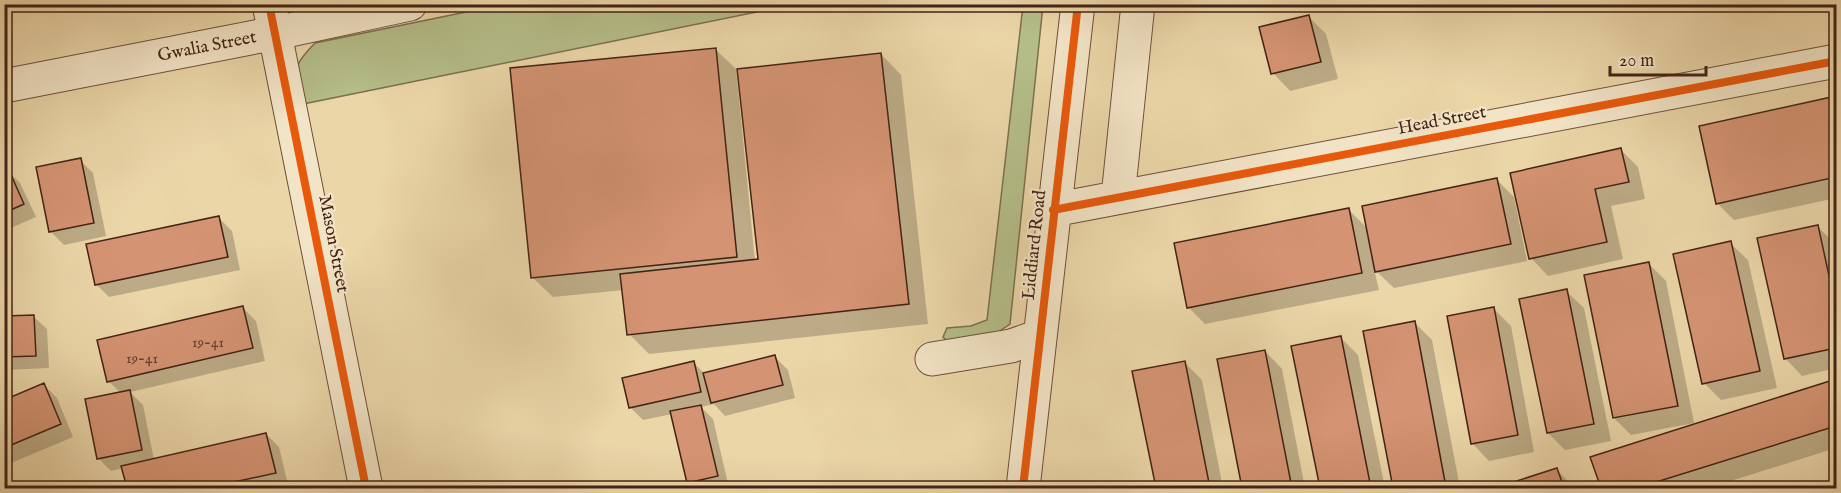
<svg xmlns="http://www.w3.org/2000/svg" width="1841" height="493" viewBox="0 0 1841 493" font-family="'IM FELL English',serif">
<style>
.green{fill:#b5be89;stroke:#7c7050;stroke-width:1.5}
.shadow{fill:#0003}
.building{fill:#d49372;stroke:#442316;stroke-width:1.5}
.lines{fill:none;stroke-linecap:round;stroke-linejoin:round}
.minor-casing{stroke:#6e503a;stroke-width:35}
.minor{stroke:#f2e4c6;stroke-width:33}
.cycleway-casing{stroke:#f2e4c6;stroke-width:11}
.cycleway{stroke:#e8590c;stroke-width:8}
.labels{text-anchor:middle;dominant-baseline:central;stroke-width:4.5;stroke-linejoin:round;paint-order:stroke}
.number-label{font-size:15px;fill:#683f2d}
.street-label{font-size:18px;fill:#442316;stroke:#f2e4c6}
</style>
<rect width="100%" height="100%" fill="#ebd6a8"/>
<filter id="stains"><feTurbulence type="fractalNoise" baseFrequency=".00333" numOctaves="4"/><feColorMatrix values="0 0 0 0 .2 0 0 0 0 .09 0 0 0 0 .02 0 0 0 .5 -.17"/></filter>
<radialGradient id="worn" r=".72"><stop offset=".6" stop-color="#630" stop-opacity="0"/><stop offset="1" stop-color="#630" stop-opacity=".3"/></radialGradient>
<path class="green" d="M500,5H791L293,106C295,73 290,68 315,43Z
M1023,5H1043L1010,324L998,332L950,344L943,337L947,328L971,326L987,320Z"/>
<path class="shadow" d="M1309,17L1326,34L1338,79L1290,91L1273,73Z
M715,49L736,69L755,261L760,260L881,54L901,75L928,324L649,354L629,334L624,290L553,297L532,277Z
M1836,98V198L1734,220L1717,203L1701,128Z
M1621,150L1638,167L1645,199L1611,206L1623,259L1548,276L1531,258Z
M80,160L93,173L106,236L64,245L51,232L38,168Z
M7,170L20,183L36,217L4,231V171Z
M1497,180L1514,197L1527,261L1394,288L1374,269L1379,290L1205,324L1188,307L1349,210L1368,229Z
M219,218L232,231L240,270L109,297L96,284Z
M1818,227L1835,244L1836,250V368L1802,376L1785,358Z
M1730,243L1748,260L1777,388L1721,400L1704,383Z
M1649,264L1666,281L1694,423L1631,435L1614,418Z
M1566,291L1584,308L1611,441L1565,450L1548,433Z
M243,308L256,321L265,361L130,392L143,405L154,460L266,434L279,447L288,485L274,488H128L123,468L111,471L98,458L121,393L108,381Z
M1494,309L1511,326L1534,452L1489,461L1472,443Z
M34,317L47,329L49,368L4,370V318Z
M1415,323L1432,340L1460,488H1394L1365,332Z
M1341,338L1358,355L1385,488H1321L1293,347Z
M1265,351L1282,369L1305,488H1244L1219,360Z
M775,357L788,370L795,398L725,416L714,404L701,407L713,419L729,488H695L689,483L672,414L643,420L630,407L694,363L705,374Z
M1184,362L1202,380L1223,488H1157L1134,372Z
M1836,381V448L1708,488H1602L1592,458Z
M44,385L57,398L73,437L4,466V401Z
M1557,470L1574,488H1500Z"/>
<path class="building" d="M1309,15L1321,62L1271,74L1259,27Z
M716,48L737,257L531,278L510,68Z
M881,53L909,304L627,335L620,274L758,259L737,69Z
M1836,96V177L1716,204L1699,126Z
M1621,148L1629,182L1595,189L1607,242L1529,259L1510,173Z
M81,158L94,223L49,232L36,167Z
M8,168L24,204L4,213V169Z
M1497,178L1511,244L1375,272L1362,206Z
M1349,208L1362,273L1187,308L1174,243Z
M219,216L228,257L95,285L86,244Z
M1818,225L1836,308V348L1784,359L1757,238Z
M1731,241L1760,371L1702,384L1673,254Z
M1649,262L1678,406L1613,418L1584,275Z
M1567,289L1594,424L1547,433L1519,299Z
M243,306L253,348L107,382L97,340Z
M1494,307L1518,435L1471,444L1447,316Z
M34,315L36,356L4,357V316Z
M1415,321L1445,482L1412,488H1393L1363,331Z
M1341,336L1371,488H1320L1291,346Z
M1265,350L1292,488H1242L1217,359Z
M775,355L783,385L711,403L703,373Z
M694,361L701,392L629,408L622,378Z
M1185,361L1210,488H1156L1132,371Z
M1836,379V426L1637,488H1601L1590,457Z
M44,383L61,424L4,448V400Z
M130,390L142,450L97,459L85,399Z
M701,405L718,476L687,483L670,411Z
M266,433L276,473L206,488H127L121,466Z
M1557,468L1564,488H1495Z"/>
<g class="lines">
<g class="minor-casing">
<path id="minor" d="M269,4L366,488
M4,86L276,33L410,4
M1118,197L1138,4
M1053,210L1836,61
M932,359L1011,346L1040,336
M1023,488L1078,4"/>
</g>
<use href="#minor" class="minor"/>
<g class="cycleway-casing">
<path id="cycleway" d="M269,4L366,488
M1053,210L1836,61
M1023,488L1078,4"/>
</g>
<use href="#cycleway" class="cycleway"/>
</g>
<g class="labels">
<g class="number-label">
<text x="208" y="342">19-41</text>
<text x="142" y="358">19-41</text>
</g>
<g class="street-label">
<text transform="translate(207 47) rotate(-11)">Gwalia Street</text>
<text transform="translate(1442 121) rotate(-11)">Head Street</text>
<text transform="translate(333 244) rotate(79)">Mason Street</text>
<text transform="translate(1035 245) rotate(-84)">Liddiard Road</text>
</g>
</g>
<rect width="1841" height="493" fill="none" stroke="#ebd6a8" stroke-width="24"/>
<rect x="6" y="6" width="1829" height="481" fill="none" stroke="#442316" stroke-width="3"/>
<rect x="12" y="12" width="1817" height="469" fill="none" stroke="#442316" stroke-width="1.5"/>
<path d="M1610 66v9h96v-9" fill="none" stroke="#442316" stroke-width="3"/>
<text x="1619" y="66" font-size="18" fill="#442316" stroke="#f2e4c6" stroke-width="4.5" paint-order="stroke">20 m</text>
<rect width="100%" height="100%" filter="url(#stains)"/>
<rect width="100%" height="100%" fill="url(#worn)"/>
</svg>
